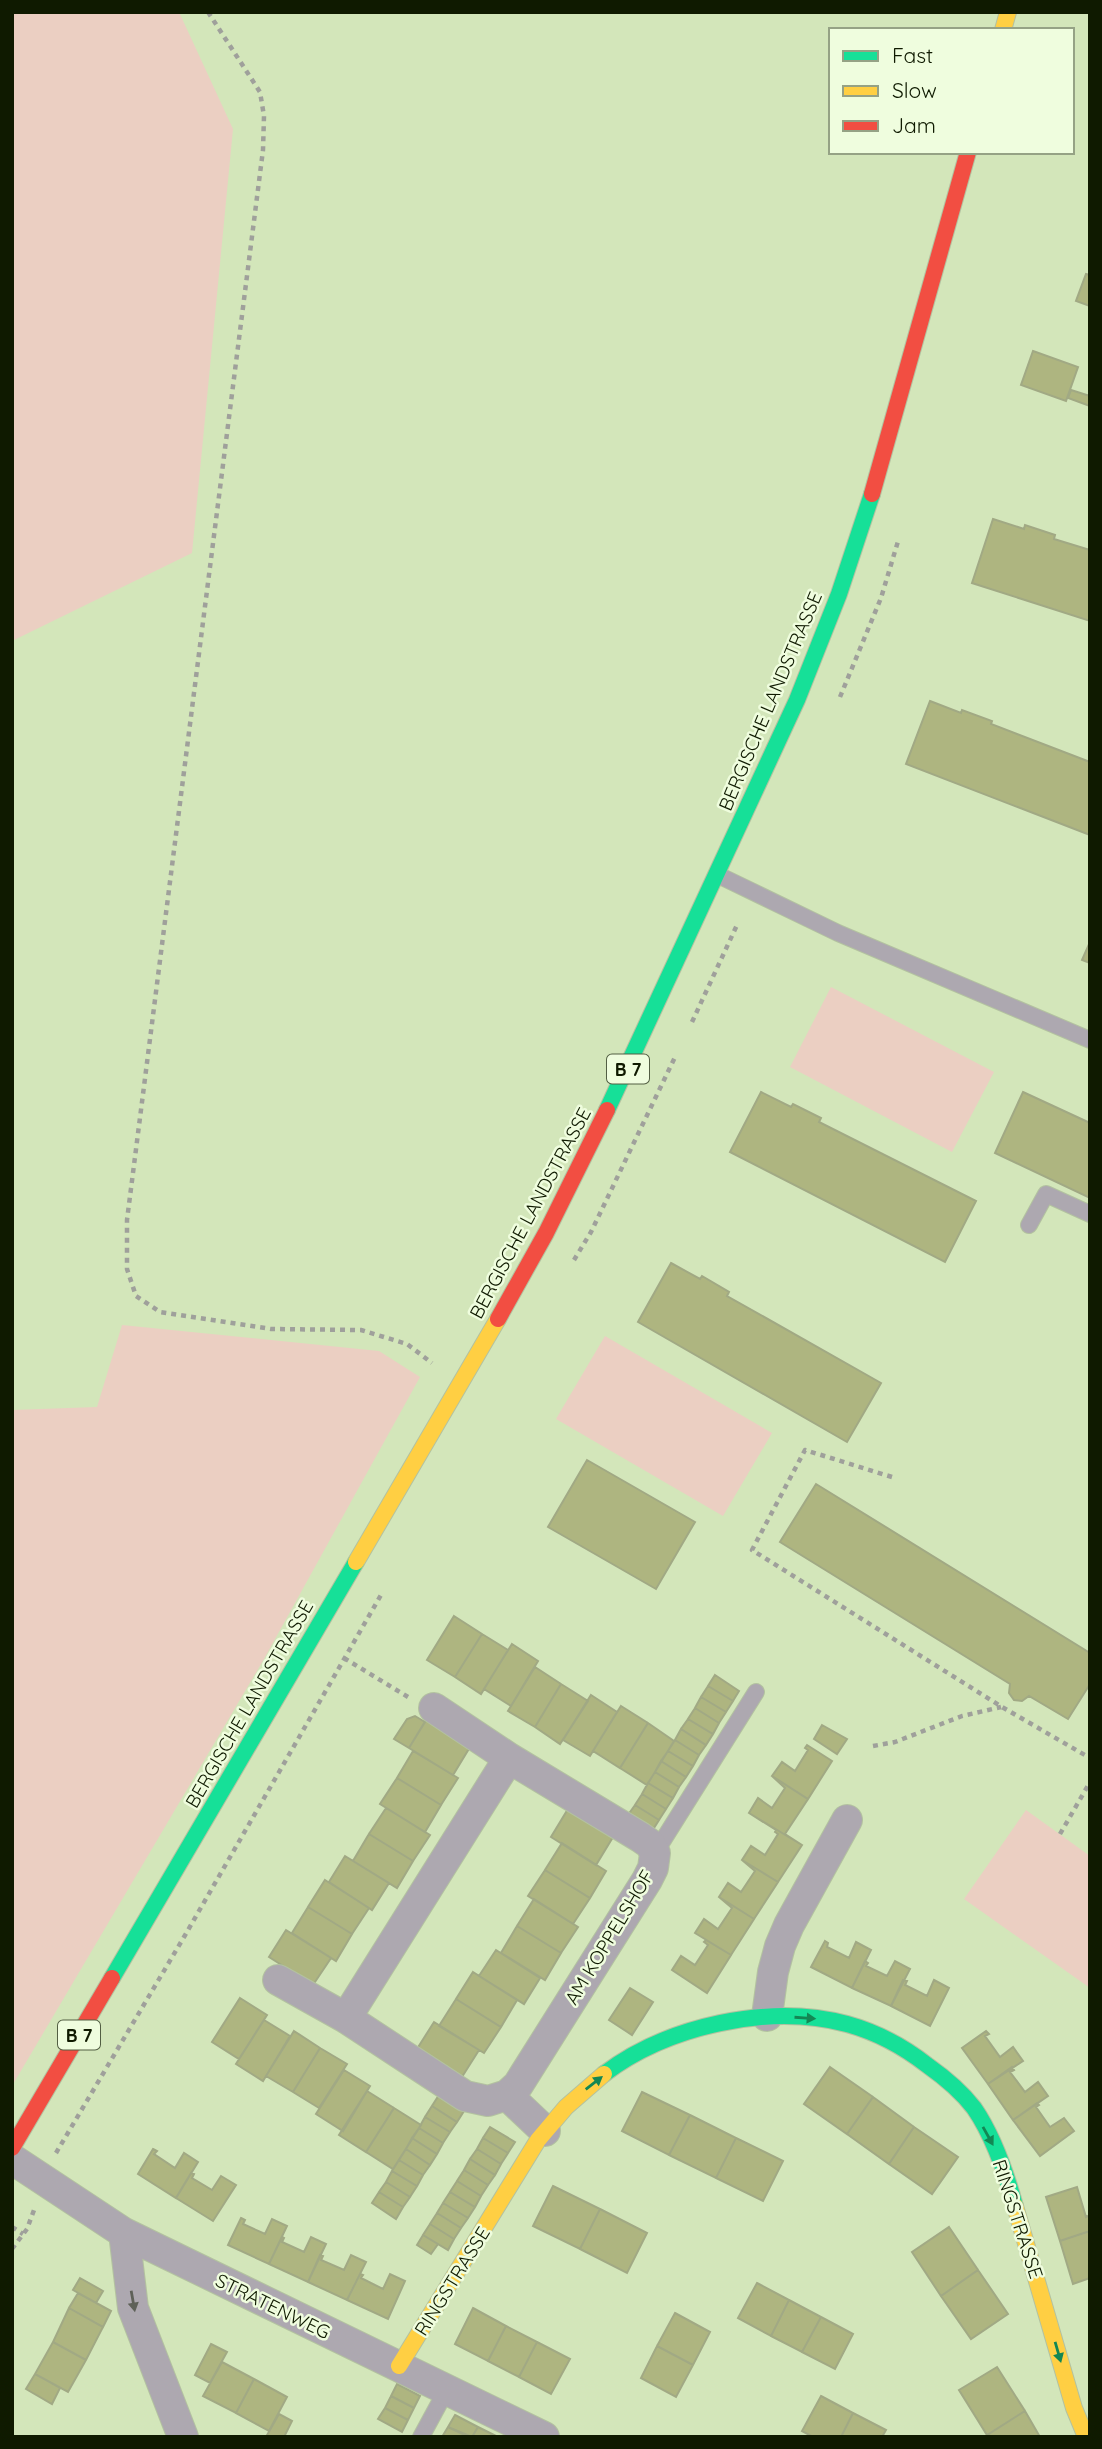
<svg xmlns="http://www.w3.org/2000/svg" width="1102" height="2449" viewBox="0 0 1102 2449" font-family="Quicksand,sans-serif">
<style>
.green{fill:#ebcfc2}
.building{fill:#aeb580;stroke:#a1a984;stroke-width:2}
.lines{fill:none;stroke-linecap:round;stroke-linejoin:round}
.lane-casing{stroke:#b3c2a0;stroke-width:18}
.street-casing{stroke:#b3c2a0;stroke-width:32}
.fast-casing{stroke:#b3c2a0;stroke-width:18}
.slow-casing{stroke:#b3c2a0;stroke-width:18}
.jam-casing{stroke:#b3c2a0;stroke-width:18}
.path{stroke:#9fa09b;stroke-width:4.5;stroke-dasharray:5 5;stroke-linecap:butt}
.lane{stroke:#ada8b0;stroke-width:16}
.street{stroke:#ada8b0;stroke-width:30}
.fast{stroke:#16e098;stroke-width:16}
.slow{stroke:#ffcf43;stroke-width:16}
.jam{stroke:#f24e42;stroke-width:16}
.oneway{fill:#138754}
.oneway2{fill:#5e6158}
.labels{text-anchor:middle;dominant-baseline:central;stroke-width:5;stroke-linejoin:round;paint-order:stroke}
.shield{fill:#effdde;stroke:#525e43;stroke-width:2}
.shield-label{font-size:18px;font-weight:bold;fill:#0f1a00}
.street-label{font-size:19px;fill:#0f1a00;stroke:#effdde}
</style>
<rect width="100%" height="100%" fill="#d3e6ba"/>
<path class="green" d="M12,12H179L233,129L192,553L12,641Z
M831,987L994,1072L952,1152L790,1067Z
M122,1325L379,1351L420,1377L264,1659L12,2086V1410L97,1407Z
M605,1336L772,1433L723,1516L556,1419Z
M1026,1810L1090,1856V1988L964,1899Z"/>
<path class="building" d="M1086,274L1090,275V306L1076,301Z
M1033,351L1078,367L1066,401L1021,385Z
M1071,390L1090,396V406L1068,398Z
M993,519L1024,529L1025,525L1055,535L1054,539L1090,550V621L972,583Z
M930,701L961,713L962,710L992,721L991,724L1090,762V835L906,764Z
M1090,942V963L1082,960Z
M761,1092L791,1107L793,1104L821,1118L819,1122L976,1201L945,1262L730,1152Z
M1023,1092L1090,1123V1198L995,1153Z
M671,1263L700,1279L702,1276L729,1292L727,1296L881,1383L847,1442L638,1322Z
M587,1460L695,1522L656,1589L548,1527Z
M816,1484L1090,1653V1684L1068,1719L1029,1696L1022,1701L1014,1700L1009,1693L1010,1684L780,1542Z
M454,1616L482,1634L455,1677L427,1660Z
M482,1634L508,1650L481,1694L455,1677Z
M512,1644L538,1661L511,1706L484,1689Z
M535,1667L561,1684L535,1727L508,1711Z
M715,1675L739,1691L733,1701L708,1686Z
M561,1684L588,1701L560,1744L535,1727Z
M708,1686L733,1701L726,1712L701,1697Z
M591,1695L617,1712L590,1756L563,1740Z
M701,1697L726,1712L719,1723L695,1708Z
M621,1706L648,1723L620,1768L593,1751Z
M695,1708L719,1723L713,1734L688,1719Z
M415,1716L425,1722L409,1748L394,1739L407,1719Z
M688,1719L713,1734L706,1745L681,1729Z
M426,1720L470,1747L453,1775L409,1748Z
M648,1723L674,1741L647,1785L620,1768Z
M822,1725L847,1739L837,1754L814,1739Z
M681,1729L706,1745L699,1755L675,1740Z
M675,1740L699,1755L693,1766L668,1751Z
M807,1745L832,1761L808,1799L772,1776L782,1762L795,1771L808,1750L805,1748Z
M413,1751L458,1778L441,1805L397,1778Z
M668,1751L693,1766L686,1777L661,1761Z
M661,1761L686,1777L679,1787L655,1772Z
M655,1772L679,1787L673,1798L648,1783Z
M772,1776L808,1799L785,1834L802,1845L749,1813L758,1798L772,1808L785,1788Z
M397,1778L441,1805L425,1832L380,1804Z
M648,1783L673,1798L666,1809L642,1794Z
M642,1794L666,1809L659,1820L635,1805Z
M635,1805L659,1820L652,1831L628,1815Z
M386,1808L430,1835L413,1861L369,1834Z
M568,1809L613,1837L596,1865L551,1837Z
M749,1813L802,1845L778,1882L742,1860L751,1846L765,1855L778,1834L775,1832L776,1830Z
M369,1834L413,1861L397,1888L353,1861Z
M562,1843L606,1871L590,1898L545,1870Z
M345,1856L389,1883L372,1910L329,1882Z
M742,1860L778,1882L754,1919L719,1897L728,1883L741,1892L755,1871Z
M545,1870L590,1898L573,1924L528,1896Z
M325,1880L369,1908L352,1934L308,1907Z
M719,1897L754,1919L731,1955L695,1933L704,1919L718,1929L732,1908Z
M534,1899L578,1927L561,1953L517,1926Z
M308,1907L352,1934L336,1961L292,1933Z
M517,1926L561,1953L545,1980L501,1953Z
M286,1930L331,1958L313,1985L269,1957Z
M706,1940L731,1955L707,1993L672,1970L681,1956L695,1965L708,1945L704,1942Z
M825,1941L828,1943L827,1947L849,1958L856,1942L871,1950L852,1988L811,1967Z
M496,1950L540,1978L524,2004L479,1976Z
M865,1961L868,1963L866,1966L887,1976L895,1961L910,1969L891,2006L852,1988Z
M473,1972L517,2000L501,2027L456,1999Z
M903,1980L907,1981L905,1985L927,1996L934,1980L949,1988L930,2026L891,2006Z
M630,1988L653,2002L632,2035L609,2020Z
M240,1998L267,2015L239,2059L212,2042Z
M456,1999L501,2027L484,2053L439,2026Z
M264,2020L290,2036L263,2081L236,2064Z
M434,2022L479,2050L462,2077L417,2049Z
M294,2031L320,2048L293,2092L266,2076Z
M986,2031L989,2034L985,2036L1000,2057L1013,2047L1023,2061L988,2084L962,2048Z
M320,2048L347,2064L319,2108L293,2092Z
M830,2067L873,2097L847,2134L804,2104Z
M1012,2067L1014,2070L1010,2072L1025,2092L1038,2082L1048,2096L1013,2120L988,2084Z
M344,2070L370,2086L343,2131L316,2114Z
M367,2091L394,2108L366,2152L339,2135Z
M642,2092L690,2115L669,2155L622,2131Z
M439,2095L464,2111L457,2122L432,2106Z
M873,2097L914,2127L889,2164L847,2134Z
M1037,2103L1039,2105L1036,2107L1050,2127L1064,2118L1074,2131L1040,2156L1013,2120Z
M432,2106L457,2122L450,2132L425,2117Z
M394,2108L421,2125L393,2169L366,2152Z
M690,2115L736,2138L716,2178L669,2155Z
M425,2117L450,2132L443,2143L419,2128Z
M490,2127L515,2142L508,2153L483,2138Z
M914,2127L958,2157L932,2194L889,2164Z
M419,2128L443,2143L437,2154L412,2138Z
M412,2138L437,2154L430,2165L406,2149Z
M483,2138L508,2153L501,2164L477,2149Z
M736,2138L783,2161L763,2201L716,2178Z
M153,2149L157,2151L154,2154L175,2168L184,2153L198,2162L176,2198L138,2174Z
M406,2149L430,2165L423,2175L399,2160Z
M477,2149L501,2164L495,2175L470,2159Z
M470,2159L495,2175L488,2185L464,2170Z
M399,2160L423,2175L417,2186L392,2171Z
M464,2170L488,2185L481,2196L457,2181Z
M392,2171L417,2186L410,2197L386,2182Z
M191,2173L194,2174L192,2178L212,2190L221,2176L236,2185L213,2221L176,2198Z
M457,2181L481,2196L475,2207L450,2192Z
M386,2182L410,2197L403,2207L379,2192Z
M553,2186L600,2209L580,2249L533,2226Z
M1077,2187L1086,2217L1090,2215V2231L1060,2241L1046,2197Z
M379,2192L403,2207L396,2219L372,2203Z
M450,2192L475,2207L468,2218L443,2203Z
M443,2203L468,2218L461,2228L437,2213Z
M600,2209L647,2233L627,2273L580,2249Z
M437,2213L461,2228L454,2239L430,2224Z
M241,2218L245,2220L243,2224L265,2234L272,2219L287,2226L269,2264L228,2245Z
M430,2224L454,2239L448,2250L423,2235Z
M949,2227L978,2270L941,2296L912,2252Z
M1090,2231V2278L1073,2284L1060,2241Z
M423,2235L438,2244L431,2254L417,2245Z
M282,2237L284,2238L282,2242L304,2252L311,2237L326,2244L308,2282L269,2264Z
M320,2255L323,2256L321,2260L344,2270L351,2255L366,2262L347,2300L308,2282Z
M978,2270L1008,2314L971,2339L941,2296Z
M360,2274L363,2275L361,2278L383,2289L390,2274L405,2281L388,2319L347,2300Z
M80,2278L103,2291L96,2303L73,2290Z
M757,2283L789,2300L771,2336L738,2318Z
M78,2293L111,2311L103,2327L69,2308Z
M789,2300L821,2317L802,2352L771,2336Z
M69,2308L103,2327L86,2360L53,2342Z
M473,2308L506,2326L488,2361L455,2344Z
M675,2313L710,2332L693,2365L657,2346Z
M821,2317L853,2334L835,2369L802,2352Z
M506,2326L537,2342L519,2377L488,2361Z
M53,2342L86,2360L68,2392L35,2374Z
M537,2342L570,2359L551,2394L519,2377Z
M211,2344L227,2352L210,2383L195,2375Z
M657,2346L693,2365L676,2397L641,2378Z
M222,2362L254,2379L236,2413L203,2396Z
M997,2367L1025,2411L987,2435L959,2390Z
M35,2374L60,2388L52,2404L26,2389Z
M254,2379L287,2397L269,2431L236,2413Z
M397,2384L420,2396L414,2408L391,2396Z
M391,2396L414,2408L408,2420L385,2408Z
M821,2396L853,2413L841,2437H813L802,2431Z
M385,2408L408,2420L402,2432L378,2419Z
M1025,2411L1040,2437H988L987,2435Z
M853,2413L886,2430L882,2437H841Z
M279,2414L292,2421L284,2437H266Z
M455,2415L478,2427L472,2437L448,2427Z
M448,2427L469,2437H442Z
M478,2427L498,2437H472Z"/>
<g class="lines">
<g class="lane-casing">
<path id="lane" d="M718,875L838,933L1090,1040
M1029,1225L1046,1194L1090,1214
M655,1853L756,1692
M421,2437L447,2389"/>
</g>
<g class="street-casing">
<path id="street" d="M434,1708L509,1758
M278,1980L346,2018
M767,2016L773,1972L780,1946L789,1925L847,1820
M507,2095L518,2085L647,1880L653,1868L655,1853L650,1844L640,1837L509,1758L346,2018L465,2096L488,2101L507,2095L545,2131
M12,2159L124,2233L544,2437
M124,2233L133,2308L183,2437"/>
</g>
<g class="fast-casing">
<path id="fast" d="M607,1110L797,700L839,594L872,494
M112,1978L356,1562
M604,2074C667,2026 769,2003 847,2024C876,2032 904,2047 927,2065C944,2077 961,2091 974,2108C994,2137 1006,2173 1015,2206"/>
</g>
<g class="slow-casing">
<path id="slow" d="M1003,30L1008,12
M356,1562L498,1319
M1015,2206L1074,2408L1086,2437
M399,2366L538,2140L566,2107L604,2074"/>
</g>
<g class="jam-casing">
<path id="jam" d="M872,494L968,152
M498,1319L546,1233L607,1110
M12,2148L112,1978"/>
</g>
<path class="path" d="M208,12L260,92L264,116L263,150L127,1220V1269L136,1296L160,1312L271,1329L361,1330L407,1344L432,1363
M840,697L881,598L899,538
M692,1022L737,925
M574,1260L591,1232L676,1055
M892,1477L805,1450L752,1550L1002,1707L1090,1758
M344,1658L408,1697
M873,1746L895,1742L962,1716L1001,1707
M1060,1834L1090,1782
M56,2153L184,1937L381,1595
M12,2227L23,2234
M12,2249L27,2229L34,2210"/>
<use href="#lane" class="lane"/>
<use href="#street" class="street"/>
<use href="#fast" class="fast"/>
<use href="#slow" class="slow"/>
<use href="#jam" class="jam"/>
</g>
<defs><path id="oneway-solid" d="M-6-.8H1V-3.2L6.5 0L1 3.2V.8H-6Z" transform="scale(1.75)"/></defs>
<g class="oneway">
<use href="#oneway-solid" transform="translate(805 2018) rotate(4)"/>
<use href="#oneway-solid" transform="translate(594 2083) rotate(-38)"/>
<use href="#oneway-solid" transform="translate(988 2136) rotate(61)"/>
<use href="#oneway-solid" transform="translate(1058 2352) rotate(74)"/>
</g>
<use class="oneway2" href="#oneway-solid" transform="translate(133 2301) rotate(80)"/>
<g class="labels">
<g class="shield">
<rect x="607" y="1054.5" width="42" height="29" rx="5"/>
<rect x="58" y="2020.5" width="42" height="29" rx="5"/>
</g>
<g class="shield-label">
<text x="628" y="1069">B 7</text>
<text x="79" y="2035">B 7</text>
</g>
<g class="street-label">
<text transform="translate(770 701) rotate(-67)">BERGISCHE LANDSTRASSE</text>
<text transform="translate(530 1213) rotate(-62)">BERGISCHE LANDSTRASSE</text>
<text transform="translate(249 1704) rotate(-60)">BERGISCHE LANDSTRASSE</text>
<text transform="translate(609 1937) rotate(-59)">AM KOPPELSHOF</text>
<text transform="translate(1018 2219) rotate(72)">RINGSTRASSE</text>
<text transform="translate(452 2281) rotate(-58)">RINGSTRASSE</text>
<text transform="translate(273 2306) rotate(26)">STRATENWEG</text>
</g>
</g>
<rect width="1102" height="2449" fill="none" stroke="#0f1a00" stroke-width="28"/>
<rect x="829" y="28" width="245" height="126" fill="#effdde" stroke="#95a285" stroke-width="2"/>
<rect x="843" y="51" width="35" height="10" fill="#16e098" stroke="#95a285" stroke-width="2"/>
<text x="892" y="63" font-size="21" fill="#0f1a00">Fast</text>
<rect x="843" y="86" width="35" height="10" fill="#ffcf43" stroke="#95a285" stroke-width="2"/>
<text x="892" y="98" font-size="21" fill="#0f1a00">Slow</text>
<rect x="843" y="121" width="35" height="10" fill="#f24e42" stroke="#95a285" stroke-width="2"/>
<text x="892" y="133" font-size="21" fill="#0f1a00">Jam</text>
</svg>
